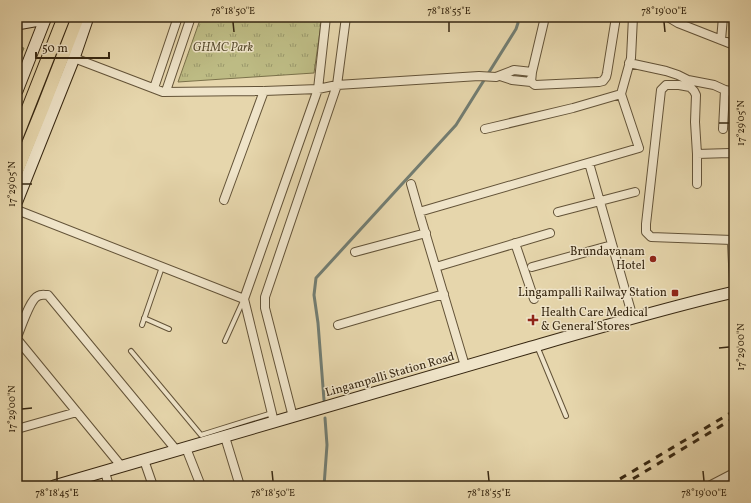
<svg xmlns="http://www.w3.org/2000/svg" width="751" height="503" viewBox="0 0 751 503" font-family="Vollkorn,serif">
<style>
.park{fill:url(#park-tufts);stroke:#7a714a}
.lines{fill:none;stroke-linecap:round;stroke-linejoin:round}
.stream{stroke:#727d72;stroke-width:3}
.lane-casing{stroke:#635338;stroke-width:6}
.street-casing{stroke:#635338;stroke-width:10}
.secondary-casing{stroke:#372711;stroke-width:13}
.primary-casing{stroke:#372711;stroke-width:14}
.lane{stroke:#efe4c9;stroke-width:4}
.street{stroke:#efe4c9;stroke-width:8}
.secondary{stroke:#efe4c9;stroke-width:11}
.primary{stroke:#e6d6ac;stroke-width:12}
.rail{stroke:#372711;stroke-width:3;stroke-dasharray:7 7;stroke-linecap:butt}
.ticks{fill:none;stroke:#372711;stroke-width:1.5}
.poi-dot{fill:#8f2418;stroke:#efe4c9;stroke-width:1.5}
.labels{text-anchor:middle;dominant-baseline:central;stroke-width:3;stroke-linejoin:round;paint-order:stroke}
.park-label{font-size:12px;font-style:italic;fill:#584c2e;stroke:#efe4c9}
.poi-label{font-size:12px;fill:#372711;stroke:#efe4c9;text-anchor:end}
.street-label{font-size:12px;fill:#372711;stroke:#efe4c9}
.neatline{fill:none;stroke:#372711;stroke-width:1.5}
.ticks-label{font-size:10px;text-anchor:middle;fill:#372711}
</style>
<defs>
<pattern id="park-tufts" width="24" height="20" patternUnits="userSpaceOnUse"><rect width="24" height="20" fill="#bdbb84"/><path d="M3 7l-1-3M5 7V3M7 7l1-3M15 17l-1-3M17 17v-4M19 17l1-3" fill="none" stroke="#9a986b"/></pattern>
</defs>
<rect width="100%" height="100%" fill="#e6d6ac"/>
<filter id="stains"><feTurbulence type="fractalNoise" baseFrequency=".005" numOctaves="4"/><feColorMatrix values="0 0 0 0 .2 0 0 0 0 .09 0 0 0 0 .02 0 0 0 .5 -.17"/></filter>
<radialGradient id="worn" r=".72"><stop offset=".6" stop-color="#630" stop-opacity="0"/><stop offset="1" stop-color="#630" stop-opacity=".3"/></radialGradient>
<path class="park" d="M201,17H322L314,73L178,82Z
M17,47L24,48L17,65Z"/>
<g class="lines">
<path class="stream" d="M324,400L318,323L314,295L316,278L456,125L516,29L518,23L517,17
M324,486L327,445L325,418"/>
<g class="lane-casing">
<path id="lane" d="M144,318L169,329
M142,325L162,267
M225,341L243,301
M537,346L566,416
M131,351L201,435L272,413"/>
</g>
<g class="street-casing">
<path id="street" d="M545,17L532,72L531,82L535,85L599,82L603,81L606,77L607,73L616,17
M668,17L678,23L729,43L734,45
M721,40L723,17
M74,58L163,92L264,91L318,89L337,85L479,76L496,77L514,70L532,72
M629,63L666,71L678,75L688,80L714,85L725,90
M500,76L512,80L531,82
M154,88L178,17
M166,91L191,17
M485,129L573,108L621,94
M723,129L725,90L734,92
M734,155L730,153L697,154L695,122L696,95L694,91L690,87L679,85H666L661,90L646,224V232L651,237L732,240L734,239
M589,163L633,318
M411,184L419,212
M697,184V154
M224,200L264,91
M17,210L244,299
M558,212L635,192
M732,240L734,287
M515,243L534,299
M355,252L426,233
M436,267L550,233
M532,267L612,245
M338,325L444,294
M17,337C21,328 30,299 38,296C41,294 44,295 48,295L177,451
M17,339L122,467
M465,366L419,212L639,148L621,94L631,58L633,17
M293,417L265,308V297L337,85L346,17
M274,422L244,299L318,89L326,17
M17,429L77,412
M225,437L240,486
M186,448L201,486
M144,460L153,486
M105,472L109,486
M709,486L734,473"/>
</g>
<g class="secondary-casing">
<path id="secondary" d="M17,24L45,19
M17,91L46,17
M17,201L74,58L88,17
M54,486C212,441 370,393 528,348C597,328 665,308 734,292"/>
</g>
<g class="primary-casing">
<path id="primary" d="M17,136L64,17
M17,171L43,107L78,17"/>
</g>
<use href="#lane" class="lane"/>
<use href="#street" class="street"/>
<use href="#secondary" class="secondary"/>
<use href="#primary" class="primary"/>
<path class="rail" d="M608,486L734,411
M621,486L734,418"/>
</g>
<path class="ticks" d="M233,22L234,32M449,22V32M664,22L665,32M719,123H729M22,184H32M719,348L729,347M22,409L32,408M57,471V481M272,471L273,481M488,471L489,481M703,471L704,481"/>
<g class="poi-dot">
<circle cx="653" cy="259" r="4"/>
<rect x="671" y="289" width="8" height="8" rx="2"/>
<path d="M531 314h4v4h4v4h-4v4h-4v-4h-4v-4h4z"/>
</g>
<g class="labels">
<g class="park-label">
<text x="223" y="48">GHMC Park</text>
</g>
<g class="poi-label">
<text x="645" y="252">Brundavanam<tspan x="645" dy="14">Hotel</tspan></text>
<text x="667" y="293">Lingampalli Railway Station</text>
<text x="541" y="313" text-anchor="start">Health Care Medical<tspan x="541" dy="14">&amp; General Stores</tspan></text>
</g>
<g class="street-label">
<text transform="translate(390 375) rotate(-16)">Lingampalli Station Road</text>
</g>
</g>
<rect width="751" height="503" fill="none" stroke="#e6d6ac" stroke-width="44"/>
<path d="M36 52v6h73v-6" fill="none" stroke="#372711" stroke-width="2"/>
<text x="42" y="52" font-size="12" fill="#372711" stroke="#efe4c9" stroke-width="3" paint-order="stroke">50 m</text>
<rect x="22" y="22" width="707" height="459" class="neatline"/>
<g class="ticks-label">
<text x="233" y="14">78°18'50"E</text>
<text x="449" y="14">78°18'55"E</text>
<text x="664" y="14">78°19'00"E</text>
<text transform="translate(740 123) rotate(-90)" y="4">17°29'05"N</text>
<text transform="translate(11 184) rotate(-90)" y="4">17°29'05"N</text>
<text transform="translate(740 347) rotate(-90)" y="4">17°29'00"N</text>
<text transform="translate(11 409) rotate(-90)" y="4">17°29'00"N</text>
<text x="57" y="496">78°18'45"E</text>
<text x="273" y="496">78°18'50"E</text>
<text x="489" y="496">78°18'55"E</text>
<text x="704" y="496">78°19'00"E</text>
</g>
<rect width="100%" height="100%" filter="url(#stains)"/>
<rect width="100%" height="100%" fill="url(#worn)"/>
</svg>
